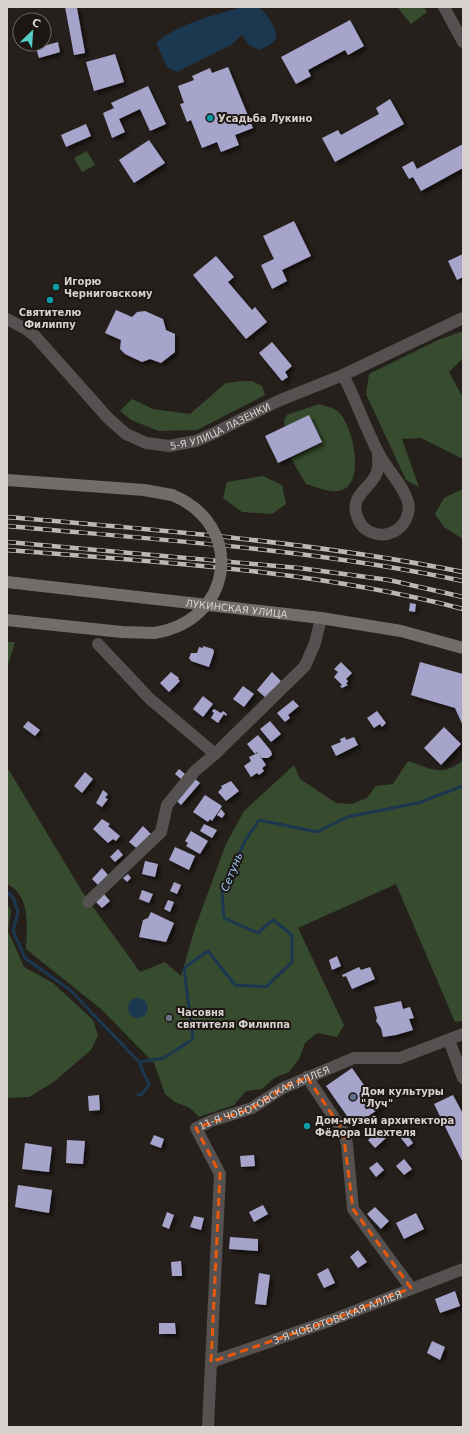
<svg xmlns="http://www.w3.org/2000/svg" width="470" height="1434" viewBox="0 0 470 1434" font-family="'DejaVu Sans',sans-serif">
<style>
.green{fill:#374c2e}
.water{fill:#1c3750}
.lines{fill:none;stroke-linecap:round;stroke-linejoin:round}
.stream{stroke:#1c3750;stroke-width:3}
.building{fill:#a6a4cb;filter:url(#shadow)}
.street{stroke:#555150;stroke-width:12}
.secondary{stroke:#726c6a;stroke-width:12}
.rail-casing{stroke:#bcb7b5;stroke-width:4.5}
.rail{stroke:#1d1713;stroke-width:3;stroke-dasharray:9;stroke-linecap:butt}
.secondary-bridge{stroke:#726c6a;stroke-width:12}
.marked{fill:none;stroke:#e8590c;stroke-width:3;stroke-dasharray:8 5;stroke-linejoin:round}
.culture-dot{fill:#0f9aa8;stroke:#1d1713;stroke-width:1.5}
.worship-dot{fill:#6b7280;stroke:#1d1713;stroke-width:1.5}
.service-dot{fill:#5c6f8a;stroke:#1d1713;stroke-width:1.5}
.labels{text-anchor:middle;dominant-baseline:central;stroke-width:4;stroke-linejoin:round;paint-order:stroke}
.poi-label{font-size:10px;font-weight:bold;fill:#d7d2d0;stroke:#1d1713;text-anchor:start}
.street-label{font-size:10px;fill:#d7d2d0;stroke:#1d1713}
.water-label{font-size:11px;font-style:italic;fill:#9acafb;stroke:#1d1713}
</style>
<defs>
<filter id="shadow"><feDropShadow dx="3" dy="3" stdDeviation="2" flood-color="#0009"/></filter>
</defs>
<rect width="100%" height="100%" fill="#26201c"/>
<path class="green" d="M400,7H423L427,12L411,24L398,8Z
M87,151L95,165L82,172L74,158Z
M463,331V358L449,372L463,398V459L421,438L402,439L419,487L406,480L366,394L369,374L438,340Z
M242,381H252L262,386L265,395L197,430L159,431L131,420L120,411L132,399L153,409L190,414L226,383Z
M319,404C324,406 331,407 336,410C353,421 366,482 342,490C332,494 316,487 306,484L290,457L284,421L287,415Z
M263,476L282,485L286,504L272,514L242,512L223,498L227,482Z
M463,489V539L444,527L435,514L444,498Z
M7,642H15L7,668Z
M408,761C432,769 440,777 463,761V1021L455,1022L396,884L298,928L344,1025L337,1037L317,1033L305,1043L299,1059L289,1072L274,1078L262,1089L246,1091L234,1105L199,1117L190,1108L175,1102L165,1094L154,1063L101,1009L26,949C27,926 31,896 7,884V767L83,893L140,972L165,962L181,976L195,928L226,844L244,811L294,765L300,779L336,803L352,804L367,798L376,786L393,784Z
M7,903L11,911L8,931L24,967L53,983L93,1020L98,1035L91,1050L55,1081L29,1097L7,1098Z"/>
<path class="water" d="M241,7C246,7 253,6 257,7C265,9 278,30 276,38C273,45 265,47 259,50L249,45L242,35L231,45L177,72L167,67L156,43C179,23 213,16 241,7Z
M128 1008a10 10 0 1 1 20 0a10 10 0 1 1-20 0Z"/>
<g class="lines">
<path class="stream" d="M7,892L13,897L18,912L13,931L25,958L70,990L139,1062L164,1058L193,1039L184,968L208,951L235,985L266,987L292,962V935L273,920L258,933L224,918L222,892L245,841L259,820L317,832L347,817L418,803L463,786
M138,1095L142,1094L149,1085L139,1062"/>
</g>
<path class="building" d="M65,7L77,8L85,53L74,55Z
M350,20L364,46L348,55L345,50L308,70L311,76L296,84L281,57Z
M58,42L60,52L39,58L36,48Z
M115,54L124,82L94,91L86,62Z
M228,67L253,128L235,135L239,145L221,152L217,142L202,148L191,120L187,122L180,104L184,103L178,86L194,80L192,76L210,68L212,73Z
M148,86L166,124L150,131L140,109L119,119L125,132L112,138L103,113L114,108L111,103Z
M390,99L404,124L335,162L322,138L338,130L341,135L379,114L376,108Z
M86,124L91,136L66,147L61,135Z
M149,140L165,163L134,183L119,160Z
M463,144V168L421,191L413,177L409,179L402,167L413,161L417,169Z
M294,221L311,256L282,270L287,281L272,289L261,265L274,259L263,236Z
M463,254V277L457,280L448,261Z
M216,256L234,277L228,282L252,310L255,307L267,322L246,339L193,275Z
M116,310L132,317L137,312L145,311L163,319L166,330L175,334V352L161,363L150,359L142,362L125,354L120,349L121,340L105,333Z
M272,342L292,366L285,372L288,377L282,381L259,353Z
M309,415L322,442L278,463L265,436Z
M410,603L416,604L415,612L409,611Z
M203,646L213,649L214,652L209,667L191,661L189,658L191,653H197L199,647L203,648Z
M341,662L352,673L346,679L348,681L346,684L348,685L342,688L340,686L342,685L334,677L338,672L334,669Z
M420,662L463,674V726L455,708L411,695Z
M171,672L179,678L178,679L180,681L169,692L160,683Z
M272,672L281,681L266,698L257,690Z
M243,686L254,694L244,707L233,699Z
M203,696L213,704L203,717L193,709Z
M293,700L299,706L288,715L290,718L285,722L277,713Z
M214,709L221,713L223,711L227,714L226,716L224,714L218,723L211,718L214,713L212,711Z
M377,711L386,723L382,727L380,724L374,728L367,718Z
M28,721L40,730L35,736L23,727Z
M270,721L281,734L271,742L260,729Z
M444,727L461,744L441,765L424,748Z
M258,735L271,751L272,755L268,758H262L257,752L255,754L247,744Z
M345,737L346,740L354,737L358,745L336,756L331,746L341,742L340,739Z
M258,753L266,765L262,768L264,771L259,775L257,773L251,777L244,766L251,761L249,757Z
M179,769L185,774L181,779L175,774Z
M85,772L93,779L82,793L74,786Z
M194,778L200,783L181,805L175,799Z
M231,781L239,791L226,801L218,792L222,788L221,786Z
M103,790L108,794L105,798L108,799L102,807L96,803Z
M205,795L222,806L212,821L210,819L208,822L193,812Z
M221,809L225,814L222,818L217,815Z
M102,819L110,824L108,826L120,836L116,841L113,839L108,843L93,829Z
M204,824L217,830L212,838L200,831Z
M143,826L153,836L140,851L129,842Z
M191,831L208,841L200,854L186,846L188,843L185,841Z
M175,847L195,856L189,870L169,860Z
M118,849L123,855L115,862L110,857Z
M145,861L158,864L155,877L142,874Z
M102,868L108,875L98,885L92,879Z
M128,874L131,878L127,882L123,878Z
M174,882L181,885L177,894L170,891Z
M142,890L153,894L149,903L139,899Z
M104,894L110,901L102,908L96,902Z
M168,900L174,902L170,912L164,909Z
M151,912L174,923L166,942L139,937L143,920L148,918Z
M337,956L341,966L332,970L329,960Z
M359,967L361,970L370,967L375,979L352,989L346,976L343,977L342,975Z
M401,1001L403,1009L410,1007L414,1018L409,1019L413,1030L396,1035L383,1037L381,1028L376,1021L377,1018L374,1007Z
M352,1068L380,1108L354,1126L326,1086Z
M99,1095L100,1110L89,1111L88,1096Z
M453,1095L463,1114V1163L434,1104Z
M403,1129L413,1143L408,1147L397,1133Z
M378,1131L386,1138L375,1148L368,1140Z
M154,1135L164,1139L161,1148L150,1144Z
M67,1140L85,1141L83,1164L66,1163Z
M25,1143L52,1147L49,1172L22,1169Z
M254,1155L255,1166L241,1167L240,1156Z
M404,1159L412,1169L404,1175L396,1166Z
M377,1162L384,1170L376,1177L369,1168Z
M18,1185L52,1190L49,1213L15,1207Z
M263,1205L268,1214L254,1222L249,1212Z
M375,1207L389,1221L381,1229L367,1214Z
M167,1212L174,1215L169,1229L162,1226Z
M416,1213L424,1229L404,1239L396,1223Z
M194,1216L204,1218L201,1230L190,1227Z
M230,1237L258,1239V1251L229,1249Z
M358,1250L367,1262L358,1268L350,1257Z
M181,1261L182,1276H172L171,1262Z
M328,1268L335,1283L324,1288L317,1274Z
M259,1273L270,1275L266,1305L255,1304Z
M455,1291L460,1306L440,1313L435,1299Z
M159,1323H175L176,1334H159Z
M432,1341L445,1347L440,1360L427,1353Z"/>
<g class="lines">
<g class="street">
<path d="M444,7L463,42"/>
<path id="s1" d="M7,319L26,329L35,336L108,418L126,434L146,443L169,446L196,441L210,435L278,401L343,375L463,318"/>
<path d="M343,375C356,400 365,427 378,452C386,469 403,484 408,502C411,514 404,527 393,532C385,536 375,535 367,530C362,527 359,522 357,516C349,495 372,488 377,472C379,467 378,459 378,453"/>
<path d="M98,644L150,699L215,754"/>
<path d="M88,902L161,832L167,805L195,771L215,754L305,666L315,643L321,618"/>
<path d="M449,1040L463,1078"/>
<path d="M307,1077L343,1131L347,1144L353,1209L411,1288"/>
<path id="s2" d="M211,1362L329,1321L463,1269"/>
<path id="s3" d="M208,1427L220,1174L196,1128L211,1121L252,1108L283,1088L354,1058H400L463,1034"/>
</g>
<g class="secondary">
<path d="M7,480L144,490L172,495"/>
<path id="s4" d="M7,582L321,618L401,631L463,648"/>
<path d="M7,620L122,632L154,633"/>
</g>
<g class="rail-casing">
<path id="rail" d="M7,517C160,530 313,542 463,572
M7,526C160,540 313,549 463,581
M7,542L299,568L389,580L463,597
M7,550C159,562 315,570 463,609"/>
</g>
<use href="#rail" class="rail"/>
<path class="secondary-bridge" d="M154,633C234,621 246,525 172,495"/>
</g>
<path class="marked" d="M307,1077L343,1131L353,1209L411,1288L329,1321L211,1362L220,1174L196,1128L252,1108L283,1088Z"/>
<g class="culture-dot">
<circle cx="210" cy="118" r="4"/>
<circle cx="56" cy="287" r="4"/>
<circle cx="50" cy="300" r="4"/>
<circle cx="307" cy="1126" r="4"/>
</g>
<circle class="worship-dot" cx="169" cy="1018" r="4"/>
<circle class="service-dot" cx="353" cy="1097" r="4"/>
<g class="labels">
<g class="poi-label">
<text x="218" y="118">Усадьба Лукино</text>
<text x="64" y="281">Игорю<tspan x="64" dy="12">Черниговскому</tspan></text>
<text x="50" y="312" text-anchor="middle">Святителю<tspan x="50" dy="12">Филиппу</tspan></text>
<text x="177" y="1012">Часовня<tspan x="177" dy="12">святителя Филиппа</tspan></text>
<text x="361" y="1091">Дом культуры<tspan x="361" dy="12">"Луч"</tspan></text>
<text x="315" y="1120">Дом-музей архитектора<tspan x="315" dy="12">Фёдора Шехтеля</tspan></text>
</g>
<g class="street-label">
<text stroke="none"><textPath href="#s1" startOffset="267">5-Я УЛИЦА ЛАЗЕНКИ</textPath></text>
<text stroke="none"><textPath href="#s4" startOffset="231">ЛУКИНСКАЯ УЛИЦА</textPath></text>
<text stroke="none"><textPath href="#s3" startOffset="380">11-Я ЧОБОТОВСКАЯ АЛЛЕЯ</textPath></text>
<text stroke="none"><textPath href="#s2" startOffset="134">3-Я ЧОБОТОВСКАЯ АЛЛЕЯ</textPath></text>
</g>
<g class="water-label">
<text transform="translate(232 872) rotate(-68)">Сетунь</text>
</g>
</g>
<rect width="470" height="1434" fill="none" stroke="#d7d2d0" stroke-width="16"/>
<g transform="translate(32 32) rotate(25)"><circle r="19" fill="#1d1713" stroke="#67625f"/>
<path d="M0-3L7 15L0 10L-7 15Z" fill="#54cdc7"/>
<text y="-6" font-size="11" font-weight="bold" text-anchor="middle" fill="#d7d2d0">С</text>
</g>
</svg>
